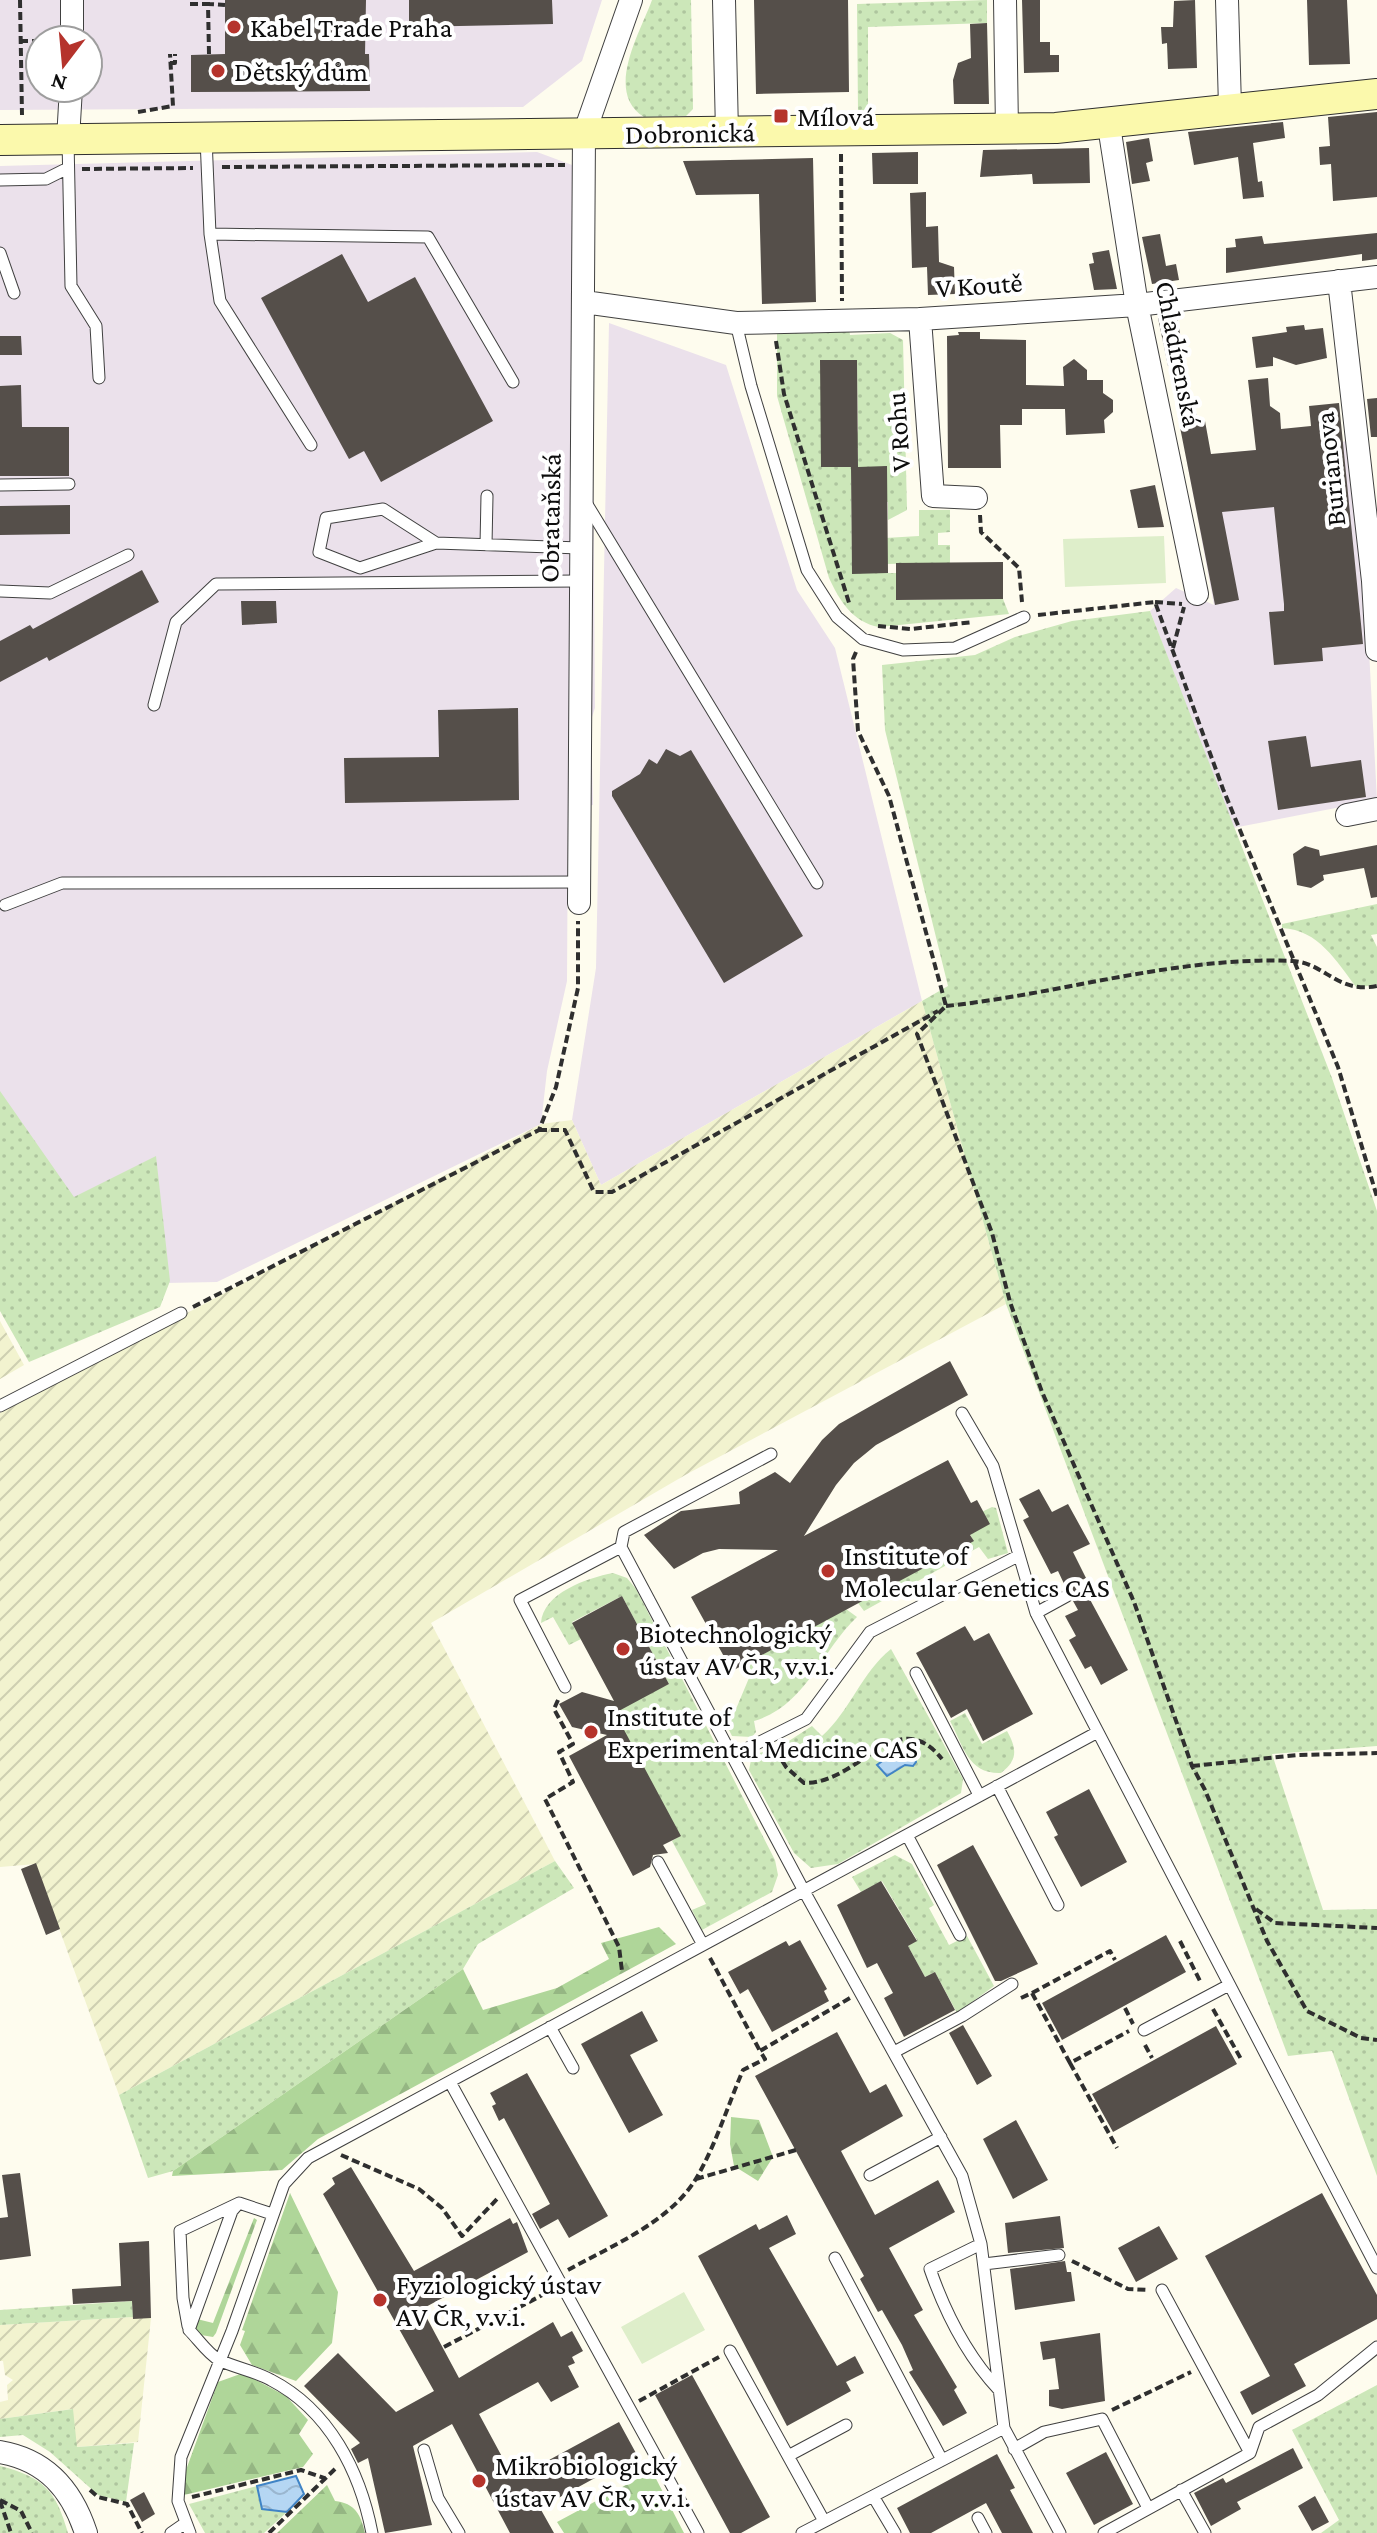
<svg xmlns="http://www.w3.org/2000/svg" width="1377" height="2533" viewBox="0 0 1377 2533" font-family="'Crimson Pro',serif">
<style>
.industrial{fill:#ebe1eb;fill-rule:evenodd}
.farmland{fill:url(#farmland-furrows)}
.grass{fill:url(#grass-dots)}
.forest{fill:url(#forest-firs)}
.pitch{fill:#deeeca}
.water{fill:url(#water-waves);stroke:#4084c6;stroke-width:2}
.building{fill:#554f4a}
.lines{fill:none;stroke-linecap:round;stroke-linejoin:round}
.lane-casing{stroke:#404040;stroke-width:13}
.street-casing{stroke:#404040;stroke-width:24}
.secondary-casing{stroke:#2f2f2f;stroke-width:32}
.path{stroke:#2f2f2f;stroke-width:4;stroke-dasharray:8 4;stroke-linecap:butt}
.lane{stroke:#fff;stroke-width:11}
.street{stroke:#fff;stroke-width:22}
.secondary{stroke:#fbf9ac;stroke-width:30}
.poi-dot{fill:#b5332c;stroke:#fff;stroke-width:3}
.labels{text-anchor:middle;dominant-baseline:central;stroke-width:8;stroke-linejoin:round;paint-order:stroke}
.poi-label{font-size:28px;fill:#0d0d0d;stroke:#fff;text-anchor:start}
.street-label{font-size:28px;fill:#0d0d0d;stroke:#fff}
</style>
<defs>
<pattern id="farmland-furrows" width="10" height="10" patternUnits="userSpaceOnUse" patternTransform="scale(2)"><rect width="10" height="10" fill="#f2f3cf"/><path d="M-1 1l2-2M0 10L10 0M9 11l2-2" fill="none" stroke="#cecfb1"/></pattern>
<pattern id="grass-dots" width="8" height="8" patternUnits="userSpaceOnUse" patternTransform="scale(2)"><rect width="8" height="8" fill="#cce7b9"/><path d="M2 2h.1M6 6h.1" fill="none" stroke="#aec59e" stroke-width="1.8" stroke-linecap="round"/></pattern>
<pattern id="forest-firs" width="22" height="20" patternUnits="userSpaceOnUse" patternTransform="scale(2)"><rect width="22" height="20" fill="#afd699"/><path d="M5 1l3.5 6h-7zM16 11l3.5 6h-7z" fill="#95b683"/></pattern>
<pattern id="water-waves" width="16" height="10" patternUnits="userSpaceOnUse" patternTransform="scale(2)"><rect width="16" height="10" fill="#b5d6f3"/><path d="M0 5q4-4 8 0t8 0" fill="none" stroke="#9ab6cf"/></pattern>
</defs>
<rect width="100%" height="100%" fill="#fefcee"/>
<path class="industrial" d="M0,0H602L582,61L523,107L0,110ZM40,40H88V88H40Z
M537,152L591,172L595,708L591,720L593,805L568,808L567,981L547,1071L541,1124L217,1282L166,1283L70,1199L0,1100V166Z
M609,323L726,365L797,590L835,648L922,1001L601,1185L572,1120L596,968Z
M1349,441L1366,594L1377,800L1233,828L1150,611L1176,588L1214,605L1186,457Z"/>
<path class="farmland" d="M922,1001L1006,1304L687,1474L431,1623L555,1861L119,2095L36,1864L0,1867V1413L541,1124L572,1120L601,1185Z
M0,1321L24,1365L0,1379Z
M133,2317L151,2318L138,2442L76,2447L72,2409L0,2419V2402L8,2400L7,2385L13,2380L5,2375L3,2361H0V2325Z"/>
<path class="grass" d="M652,0H691L693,109L686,116L644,117C604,92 640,33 652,0Z
M987,0V23L868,27V115H854L858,112L857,4Z
M849,328L850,335L890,333L903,340L907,510L888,520V502H884L887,467H858V448H853L858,430L857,360H821L822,467H851L852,573H896V600L1003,599L1009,614L879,627C852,622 840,601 829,578L777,396V330Z
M919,510H950V532L938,533V545H950V563L885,564V538L919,536Z
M1150,611L1332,1078L1377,1211V1746L1272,1754L1323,1910L1377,1909V2176L1332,2051L1288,2056L1006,1304L922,1001L948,986L885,730L882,665L975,655L1015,637L1072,621Z
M1377,904V934L1371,935L1377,947V984L1357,988C1336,961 1319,930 1282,928V924Z
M0,1091L74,1197L156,1156L170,1281L160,1307L29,1362L0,1311Z
M992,1507L996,1508L1008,1553L988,1559L979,1547L864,1611L858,1603L973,1540L963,1521Z
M613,1573L627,1578L636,1589L775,1860L778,1875L772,1892L702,1930L692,1910L706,1904L672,1841L680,1836L596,1718L669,1684L622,1596L572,1622L581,1639L569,1645L553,1617L541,1623C543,1593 587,1578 613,1573Z
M846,1609L857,1617C821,1651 806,1706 754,1721L756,1732L752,1737L732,1736L728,1728L749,1678L747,1663Z
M891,1649L963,1779L961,1793L838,1864L811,1868L794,1853L749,1770L752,1755L778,1748L812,1726L822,1736C850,1711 862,1672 891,1649Z
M965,1713L982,1744L1007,1731C1017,1749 1018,1760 1001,1773C968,1774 964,1747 950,1721Z
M895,1855L912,1864L934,1905L929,1908L949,1945L967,1936L994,1986L957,2013L935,1972L925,1977L908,1946L917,1940L882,1881L861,1892L852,1877Z
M555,1861L574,1888L478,1944L463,1969L173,2171L148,2178L119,2095Z
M132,2301L133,2317L0,2325V2310Z
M1377,2385V2533H1321L1339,2520L1292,2430Z
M73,2409L77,2447L134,2443L126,2502L98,2495L50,2452L23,2435L0,2437V2419Z
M0,2466C44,2477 56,2491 68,2533H0Z
M257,2486L263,2509L287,2512L264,2533H205L189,2504Z"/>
<path class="forest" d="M659,1927L676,1944L318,2139L282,2170L172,2176L173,2171L463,1969L483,2010L557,1988L609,1959L601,1943Z
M731,2117L759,2120L773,2157L758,2181L734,2166L730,2144Z
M290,2193L338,2292L332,2343L296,2381L252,2365L240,2345L245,2331L242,2330Z
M254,2218L257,2220L216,2333L213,2337L201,2335L195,2329L197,2319L213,2323Z
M243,2373L286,2396L308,2420L299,2434L313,2454L303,2467L184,2495L186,2470L218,2382Z
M652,2471L684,2533H564L557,2522Z
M327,2485L335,2501C355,2503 361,2515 365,2533H277Z"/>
<path class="pitch" d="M1164,536L1166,583L1065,587L1063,539Z
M684,2292L705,2330L642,2364L621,2327Z"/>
<path class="water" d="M908,1751L914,1754L916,1762L913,1766L905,1765L887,1776L877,1765L889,1756Z
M296,2476L304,2494L287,2512L262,2509L257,2486Z"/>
<path class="building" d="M225,0H366L365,54H369L370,91L191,92V55L225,54Z
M409,0H552L553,24L409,27Z
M754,0H848L849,92L756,94Z
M1022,0H1040V42H1050V55H1059V72L1024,73Z
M1195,0L1197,68L1168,69L1167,43L1162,44L1161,27H1173L1174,1Z
M1307,0H1347L1350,64L1309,65Z
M987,23L989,104H954L953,80L958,63L971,58L970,24Z
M1377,112V197L1333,201L1331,164L1320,165L1319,147L1330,146L1328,117Z
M1283,122L1285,138L1253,143L1258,182L1262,181L1264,197L1243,199L1238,157L1194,165L1188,132Z
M1149,138L1153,161L1146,163L1150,181L1132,184L1126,142Z
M1089,148L1090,183L1033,184L1032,174L980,177L983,150Z
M918,152V184H873L872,153Z
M813,158L816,302L762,304L759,194L696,195L683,161Z
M926,192V227L938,226L939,262L954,267L955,294L928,295L927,267L912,268L910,193Z
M1377,233V259L1362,261V254L1226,273V248L1236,247L1235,239L1262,236L1264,244Z
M1160,234L1166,266L1176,264L1179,280L1152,284L1142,237Z
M1109,250L1117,289L1094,290L1089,264L1094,263L1092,253Z
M342,254L368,302L415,277L493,421L381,482L364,451L349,459L261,298Z
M1177,316L1185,363L1168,366L1158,318Z
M1304,325L1305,330L1323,328L1327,358L1296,365L1273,357V366L1256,368L1252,337L1287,332L1286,327Z
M958,332H980V339L1026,340V385L1064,386L1063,367L1074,359L1087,370V380H1103V393L1113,400V412L1104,420L1105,433L1066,435L1065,409H1022V425H1000L1001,468H948L947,336L959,335Z
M0,336H21L22,355H0Z
M820,360H857L858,467L887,466L888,573L852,574L851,467H821Z
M1268,378L1270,406L1280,413L1281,429L1311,426L1309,406L1339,403L1363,644L1322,648L1323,661L1274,665L1269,612L1284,611V604L1274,507L1222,512L1239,600L1215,605L1178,417L1196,413L1198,422L1205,421L1211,454L1256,450L1248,380Z
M21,385L22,427H69V476H0V386Z
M1377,398V437H1371L1367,399Z
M1155,485L1164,527L1138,528L1130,490Z
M70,505V534L0,535V506Z
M1003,562V599L896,600V563Z
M142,570L159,602L49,661L47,657L0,682V641L30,625L33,629Z
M241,601H276L277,623L242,625Z
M518,708L519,800L345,803L344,758L439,757L438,710Z
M1306,736L1311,767L1361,760L1366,797L1278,810L1268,741Z
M666,749L680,756L691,750L803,936L724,983L612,796V791L640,774L649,759L657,764Z
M1377,845V897L1371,898L1364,868L1323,875L1324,880L1311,888L1297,885L1293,854L1305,846L1319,850L1320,856Z
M950,1361L968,1395L876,1445L854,1463L836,1485L804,1536L948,1460L971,1503L977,1500L990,1524L970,1535L974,1541L732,1671L691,1597L778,1550L719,1549L703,1553L674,1569L644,1535L681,1511L740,1504L739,1492L775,1472L790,1483L822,1440L839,1424Z
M1039,1489L1052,1512L1068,1504L1090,1544L1073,1552L1086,1578L1080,1581L1128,1670L1101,1685L1091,1666L1085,1669L1069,1640L1076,1636L1065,1616L1078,1610L1073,1601L1075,1593L1066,1588L1058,1571L1051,1574L1023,1520L1029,1517L1019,1499Z
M622,1596L669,1684L615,1713L681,1836L663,1845L668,1853L653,1855L650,1867L633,1876L569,1756L607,1735L572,1727L559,1704L582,1692L614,1701L572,1623Z
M965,1626L974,1641L989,1633L1033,1714L983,1741L967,1709L951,1718L916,1653Z
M1089,1789L1127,1862L1081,1887L1054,1837L1058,1835L1046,1812Z
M973,1845L1038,1964L1001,1981H995L937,1865Z
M36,1863L60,1929L46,1935L21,1869Z
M881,1881L917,1941L908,1946L925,1977L935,1972L955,2010L904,2037L884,1998L893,1993L877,1963L867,1968L837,1905Z
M1166,1935L1186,1972L1062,2040L1042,2003Z
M800,1940L827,1989L824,1991L829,2001L772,2032L748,1989L740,1994L728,1972L786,1941L789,1946Z
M642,2011L658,2041L630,2055L663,2115L629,2133L581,2044Z
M963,2025L992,2076L977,2085L949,2033Z
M1216,2026L1237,2064L1113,2132L1092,2094Z
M837,2032L870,2093L886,2084L903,2116L841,2151L875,2215L938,2180L955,2212L889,2248L923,2310L914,2315L957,2387L954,2390L967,2413L943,2426L909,2372L913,2370L902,2345L882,2310L878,2312L860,2279L864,2276L755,2076Z
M527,2073L608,2216L569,2238L558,2219L540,2229L532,2214L550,2204L504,2118L499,2121L492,2106L496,2104L490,2093Z
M1016,2120L1048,2180L1013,2199L983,2139Z
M351,2167L414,2271L510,2218L513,2224L517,2222L528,2252L422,2309L459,2378L553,2322L561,2337L572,2331L583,2351L572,2357L575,2363L568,2366L579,2387L551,2402L538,2382L479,2414L514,2479L619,2422L637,2455L540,2508L554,2533H510L452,2424L413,2446L432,2525L385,2533L368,2458L358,2463L351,2449L360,2443L304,2386L338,2353L396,2412L434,2391L323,2194L335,2184L332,2178Z
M20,2173L31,2256L0,2260V2218L8,2217L2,2175Z
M1322,2193L1377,2295V2319L1294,2364L1306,2386L1252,2415L1240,2392L1270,2376L1205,2256Z
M787,2215L796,2234L769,2248L837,2366L855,2356L864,2373L846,2382L851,2391L787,2426L698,2256L756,2224L759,2230Z
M1060,2216L1064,2248L1008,2253L1005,2223Z
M1159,2226L1178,2259L1136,2282L1118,2248Z
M149,2241L151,2318L133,2319L132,2301L73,2304L72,2289L121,2286L119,2243Z
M1065,2261L1067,2272H1071L1075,2301L1015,2310L1010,2269Z
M1100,2333L1105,2401L1062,2409L1049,2406V2390L1059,2389L1055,2358L1043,2360L1040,2342Z
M692,2375L770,2517L741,2533H730L655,2395Z
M1293,2448L1303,2468L1237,2502L1241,2509L1211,2526L1194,2493L1223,2478L1226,2483Z
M1106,2452L1133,2504L1094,2525L1066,2473Z
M997,2454L1015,2488L1010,2490L1033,2533H1002L986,2503L931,2533H910L897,2508Z
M144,2492L155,2514L142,2522L130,2500Z
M1315,2496L1329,2522L1312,2531L1298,2506Z"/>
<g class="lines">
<g class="lane-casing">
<path id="lane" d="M206,138L210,234L220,301L311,445
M68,140L71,286L96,326L99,378
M0,180L46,179L66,169
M210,234L428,237L513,382
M0,253L14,293
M736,323L751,386L807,570L837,617L863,639L903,650L955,648L1024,617
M0,485L69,484
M585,501L817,883
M436,543L360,568L319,552L326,518L383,509L436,543L580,548
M486,545L487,496
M0,591L50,593L128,555
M154,705L176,622L216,584L579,581
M5,905L62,883L580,882
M0,1406L181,1313
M962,1413L993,1466L1036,1613L1377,2268
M621,1547L624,1532L771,1454
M1036,1613L1067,1596
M916,1673L979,1795
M565,1687L520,1600L621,1547L804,1891L962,2176L981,2244L1004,2428L1060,2533
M732,1756L806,1719L870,1632L1018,1556
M997,1786L1058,1905
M907,1835L960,1935
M658,1862L703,1945
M550,2027L573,2068
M1144,2030L1229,1985
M894,2052L962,2016L1012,1984
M450,2082L698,2533
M870,2175L941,2137
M239,2203L232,2211L189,2330C198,2339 208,2354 219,2360C236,2368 255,2371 271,2380C329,2410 360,2471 372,2533
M981,2244L930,2269C945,2312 968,2357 999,2390
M835,2258L942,2460
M984,2264L1059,2255
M1162,2290L1250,2453
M188,2326L183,2298L180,2231L239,2203L272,2214
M730,2351L824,2521
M1014,2449L1044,2432L1102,2419L1148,2508
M424,2450L438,2498L459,2533
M788,2456L846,2425
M1181,2490L1205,2533
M873,2496L895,2533
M978,2518L986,2533
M171,2533L184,2524
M190,2533L178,2501L181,2457L232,2331L284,2184L308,2158L1096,1733
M802,2533L1004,2428
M1104,2533L1250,2453L1259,2427L1318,2395L1377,2347"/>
</g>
<g class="street-casing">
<path id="street" d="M72,0V40
M724,0L727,132
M1005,0L1007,129
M1227,0L1230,107
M1109,126L1137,305L1197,594
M68,139L71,88
M1339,281L1373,581L1377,650
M584,302L736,323L920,319L1137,305L1377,277
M920,319L933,496L976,498
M1347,815L1377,809
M579,903L584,134L631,0
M0,2452C47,2460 72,2490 86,2533"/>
</g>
<g class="secondary-casing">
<path id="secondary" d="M0,140L1056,128L1377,94"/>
</g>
<path class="path" d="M20,0L22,115
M190,4H208V0
M20,41H40
M209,54L208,4L225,5
M170,63H175V54
M138,112L173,106L170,54
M841,154L842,301
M222,167L565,165
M82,169L193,168
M776,341L784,394L850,606
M980,515L981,532L1019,568L1022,602
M1155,602L1182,604
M1038,615L1155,602L1223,789L1338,1067L1377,1197
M878,626L911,629L973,622
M1173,648L1184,607
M856,652L853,659L858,731L889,796L946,1006L917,1034L992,1233L1010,1302L1042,1392L1134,1602L1192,1766L1205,1790L1267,1941L1307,2011L1361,2038L1377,2040
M946,1006C1061,994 1176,956 1292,961C1324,962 1337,994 1377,986
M539,1130H565L594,1192H612L938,1011
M193,1307L539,1130L556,1087L578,988V921
M558,1700L554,1709L573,1744L559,1752L573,1782L545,1799L619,1947L622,1971
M776,1751L786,1767L804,1783C860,1784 896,1702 942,1759
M1192,1766L1298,1755L1377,1753
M1256,1909L1275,1923L1377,1928
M1180,1941L1201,1983
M710,1958L760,2051
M1032,1993L1110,1951L1115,1960
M1021,1998L1032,1993L1070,2063L1129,2031
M1125,2008L1133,2024
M1213,2009L1241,2059
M1145,2045L1152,2058
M1070,2063L1117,2148
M341,2155L419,2189L442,2208L462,2236L498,2198
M696,2179L796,2150
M1072,2261L1128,2289L1149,2290
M568,2270C611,2246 671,2222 697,2177C716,2144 728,2105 743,2070L765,2059L760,2051L850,1998
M444,2347L548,2292
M639,2401L719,2357
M1112,2410L1191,2372
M90,2490L98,2497L127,2504L142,2533
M192,2497L301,2470L324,2478
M0,2500L21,2511L32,2533
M0,2501L11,2533
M269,2533L335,2469"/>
<use href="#lane" class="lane"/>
<use href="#street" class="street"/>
<use href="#secondary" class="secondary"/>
</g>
<g class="poi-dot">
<circle cx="234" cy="27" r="8"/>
<circle cx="218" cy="71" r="8"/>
<rect x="773" y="108" width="16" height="16" rx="4"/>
<circle cx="828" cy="1571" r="8"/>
<circle cx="623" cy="1649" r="8"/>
<circle cx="591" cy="1732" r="8"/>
<circle cx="380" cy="2300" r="8"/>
<circle cx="479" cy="2481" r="8"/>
</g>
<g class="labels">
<g class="poi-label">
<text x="250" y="27">Kabel Trade Praha</text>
<text x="234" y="71">Dětský dům</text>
<text x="797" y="116">Mílová</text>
<text x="844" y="1555">Institute of<tspan x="844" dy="32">Molecular Genetics CAS</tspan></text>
<text x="639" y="1633">Biotechnologický<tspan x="639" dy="32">ústav AV ČR, v.v.i.</tspan></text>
<text x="607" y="1716">Institute of<tspan x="607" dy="32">Experimental Medicine CAS</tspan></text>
<text x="396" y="2284">Fyziologický ústav<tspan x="396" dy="32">AV ČR, v.v.i.</tspan></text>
<text x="495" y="2465">Mikrobiologický<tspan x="495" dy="32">ústav AV ČR, v.v.i.</tspan></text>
</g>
<g class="street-label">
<text transform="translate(690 133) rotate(-1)">Dobronická</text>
<text transform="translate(979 285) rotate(-4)">V Koutě</text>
<text transform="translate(1179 354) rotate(79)">Chladírenská</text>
<text transform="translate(898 432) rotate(-94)">V Rohu</text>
<text transform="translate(1330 469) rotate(-96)">Burianova</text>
<text transform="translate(550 518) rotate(-89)">Obrataňská</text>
</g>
</g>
<g transform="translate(64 64) rotate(196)"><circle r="38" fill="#ffffff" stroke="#9e9e9e" stroke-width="2"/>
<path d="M0-6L14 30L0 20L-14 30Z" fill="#b5332c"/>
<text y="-12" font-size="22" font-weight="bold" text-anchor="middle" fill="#0d0d0d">N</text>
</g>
</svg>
